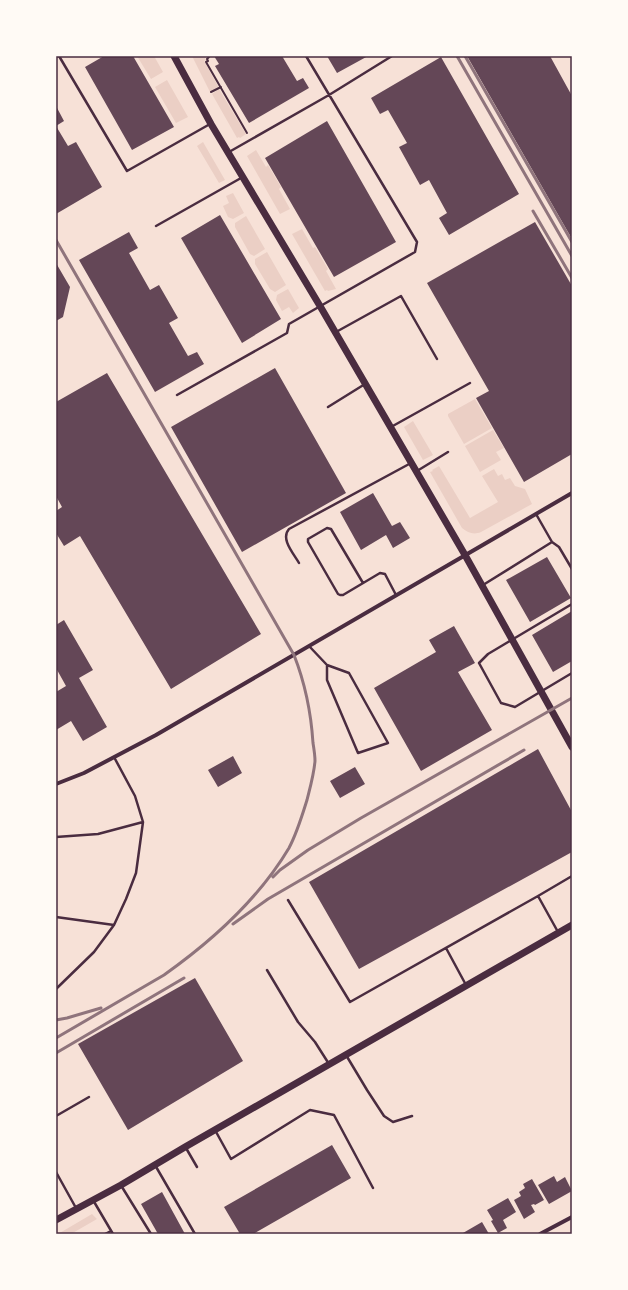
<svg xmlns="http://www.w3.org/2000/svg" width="628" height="1290" viewBox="0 0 628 1290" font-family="Montserrat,sans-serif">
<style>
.green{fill:#ebcfc5}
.building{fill:#644757}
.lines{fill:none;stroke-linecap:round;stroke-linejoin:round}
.path{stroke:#4a2c40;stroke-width:2}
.service{stroke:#4a2c40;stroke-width:2.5}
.minor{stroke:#4a2c40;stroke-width:4}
.tertiary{stroke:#4a2c40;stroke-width:7}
.rail{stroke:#8f747c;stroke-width:3}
.neatline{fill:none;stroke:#4a2c40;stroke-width:1.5}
</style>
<rect width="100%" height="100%" fill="#f7e1d7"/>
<path class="green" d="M137,56H154L163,72L151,79Z
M192,56H207V57L205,58L206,60L204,61L218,86V88L210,92Z
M167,80L188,117L176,123L155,87Z
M219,89L246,134L240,138L239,137L237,138L212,94Z
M203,142L225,180L219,183L197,146Z
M256,150L266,167L268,165L281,187L279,189L290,209L280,214L247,156Z
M233,193L244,213L233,219L228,217L223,206L229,203L226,196Z
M246,216L265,249L254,256L250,254L235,227V223Z
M302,229L313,248L315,247L328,269L326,271L336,289L328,291L327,290L325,291L292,234Z
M267,252L286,285L275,292L270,289L255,264V259Z
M288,289L299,308L293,313L289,307L282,311L276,300L277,295Z
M475,399L492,428L464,444L448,416V414Z
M413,421L433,455L423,460L404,427Z
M493,430L504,448L496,452L501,460L480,472L465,446Z
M439,466L470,518L498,502L482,476L494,469L498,476L502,474L505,480L510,478L515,486L525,489L532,504L481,532C474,535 468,533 462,528L430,472L433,471L432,470Z
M92,1214L97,1219L71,1234H58Z"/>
<path class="building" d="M104,56H133L174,127L132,150L85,67Z
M214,56H282L297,81L303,78L309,88L249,123L215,66L219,64Z
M327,56H368L337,73Z
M467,56H550L572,96V239Z
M441,57L519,194L449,235L439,218L447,213L429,180L420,185L399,147L407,143L388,110L380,114L371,98Z
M56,106L64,121L56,126L68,146L76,142L102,187L56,214Z
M327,121L396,242L334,277L265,158Z
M220,215L281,319L242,343L181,238Z
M535,222L572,286V454L524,482L476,398L489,391L427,283Z
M129,232L138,248L129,253L150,290L159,285L178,318L169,323L188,356L197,352L204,364L155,392L79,260Z
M56,263L70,287L63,317L56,321Z
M275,368L346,493L242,552L171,427Z
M107,373L261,634L171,689L80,536L64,546L56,533V511L62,507L56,496V402Z
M373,493L392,526L400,522L410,538L393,548L386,535L361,550L340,512Z
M547,557L571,598L530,622L506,580Z
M572,611V661L553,672L532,635Z
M64,620L93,670L79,678L107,727L83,741L71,721L56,730V692L66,686L56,668V625Z
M454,626L475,663L458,672L492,730L421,771L374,688L436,652L429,640Z
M538,749L572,812V852L359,969L309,882Z
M233,756L242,773L218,787L208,770Z
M355,767L365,784L340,798L330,781Z
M195,978L243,1061L128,1130L78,1044Z
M332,1145L351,1178L253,1234H240L224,1207Z
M554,1176L557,1182L565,1177L572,1191L549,1204L538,1185Z
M532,1179L544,1200L535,1205L534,1204L531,1205L535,1212L524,1219L514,1200L521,1196L519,1192L525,1188L523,1184Z
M162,1192L185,1234H158L141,1204Z
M508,1198L516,1212L503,1220L507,1228L498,1233L491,1221L493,1220L487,1210Z
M482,1222L489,1234H463V1233Z"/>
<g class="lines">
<path class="path" d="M208,56L209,57L207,59L208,61L206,62L247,133
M211,92L221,87"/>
<path class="service" d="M59,56L127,171L210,124
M229,152L329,95L392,56
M156,226L241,178
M336,332L401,296L437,359
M177,395L287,333L289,324L415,252L417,242L306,56
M328,407L365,384
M391,427L470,383
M417,471L448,452
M552,542L559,547L572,569
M299,563C294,554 280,539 289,529L411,463
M363,583L331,529L327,528L308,539V542L338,594L340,595H343L380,573L385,574L396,595
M483,585L552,542L536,514
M572,604L488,654L479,663L501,703L515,707L572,673
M309,646L327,665L349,673L388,743L358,753L327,680V665
M56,837L98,834L143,822
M288,900L350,1002L538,896
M56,917L114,925
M558,932L538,896L572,876
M446,948L466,985
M267,970L298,1022L315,1042L329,1064
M56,989L94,952L114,925L126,899L136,873L143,822L135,796L114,757
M346,1055L367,1090L384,1116L393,1122L412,1116
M56,1116L89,1097
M215,1130L231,1159L310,1110L334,1115L373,1188
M186,1148L197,1167
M155,1165L195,1234
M56,1172L76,1208
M122,1187L151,1234
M93,1200L113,1234
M105,1234L111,1231"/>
<path class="minor" d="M56,784L84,773L156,735L572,493
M540,1234L572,1217"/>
<path class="tertiary" d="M174,56L211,124L320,306L465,555L572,747
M56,1220L121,1185L185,1147L572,925"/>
<path class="rail" d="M457,56L572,256
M465,56L572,242
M533,211L572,278
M56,240L294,655C305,683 311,712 313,743C314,749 315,755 315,761C314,774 310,788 307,800C302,816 297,833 289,848C258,900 212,941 164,975L56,1038
M273,877L280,870L308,850L361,818L572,698
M233,924L268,899L524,750
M56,1020L67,1018L101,1008
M56,1053L184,978"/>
</g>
<rect width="628" height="1290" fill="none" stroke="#fffaf5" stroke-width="114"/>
<rect x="57" y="57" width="514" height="1176" class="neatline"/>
</svg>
